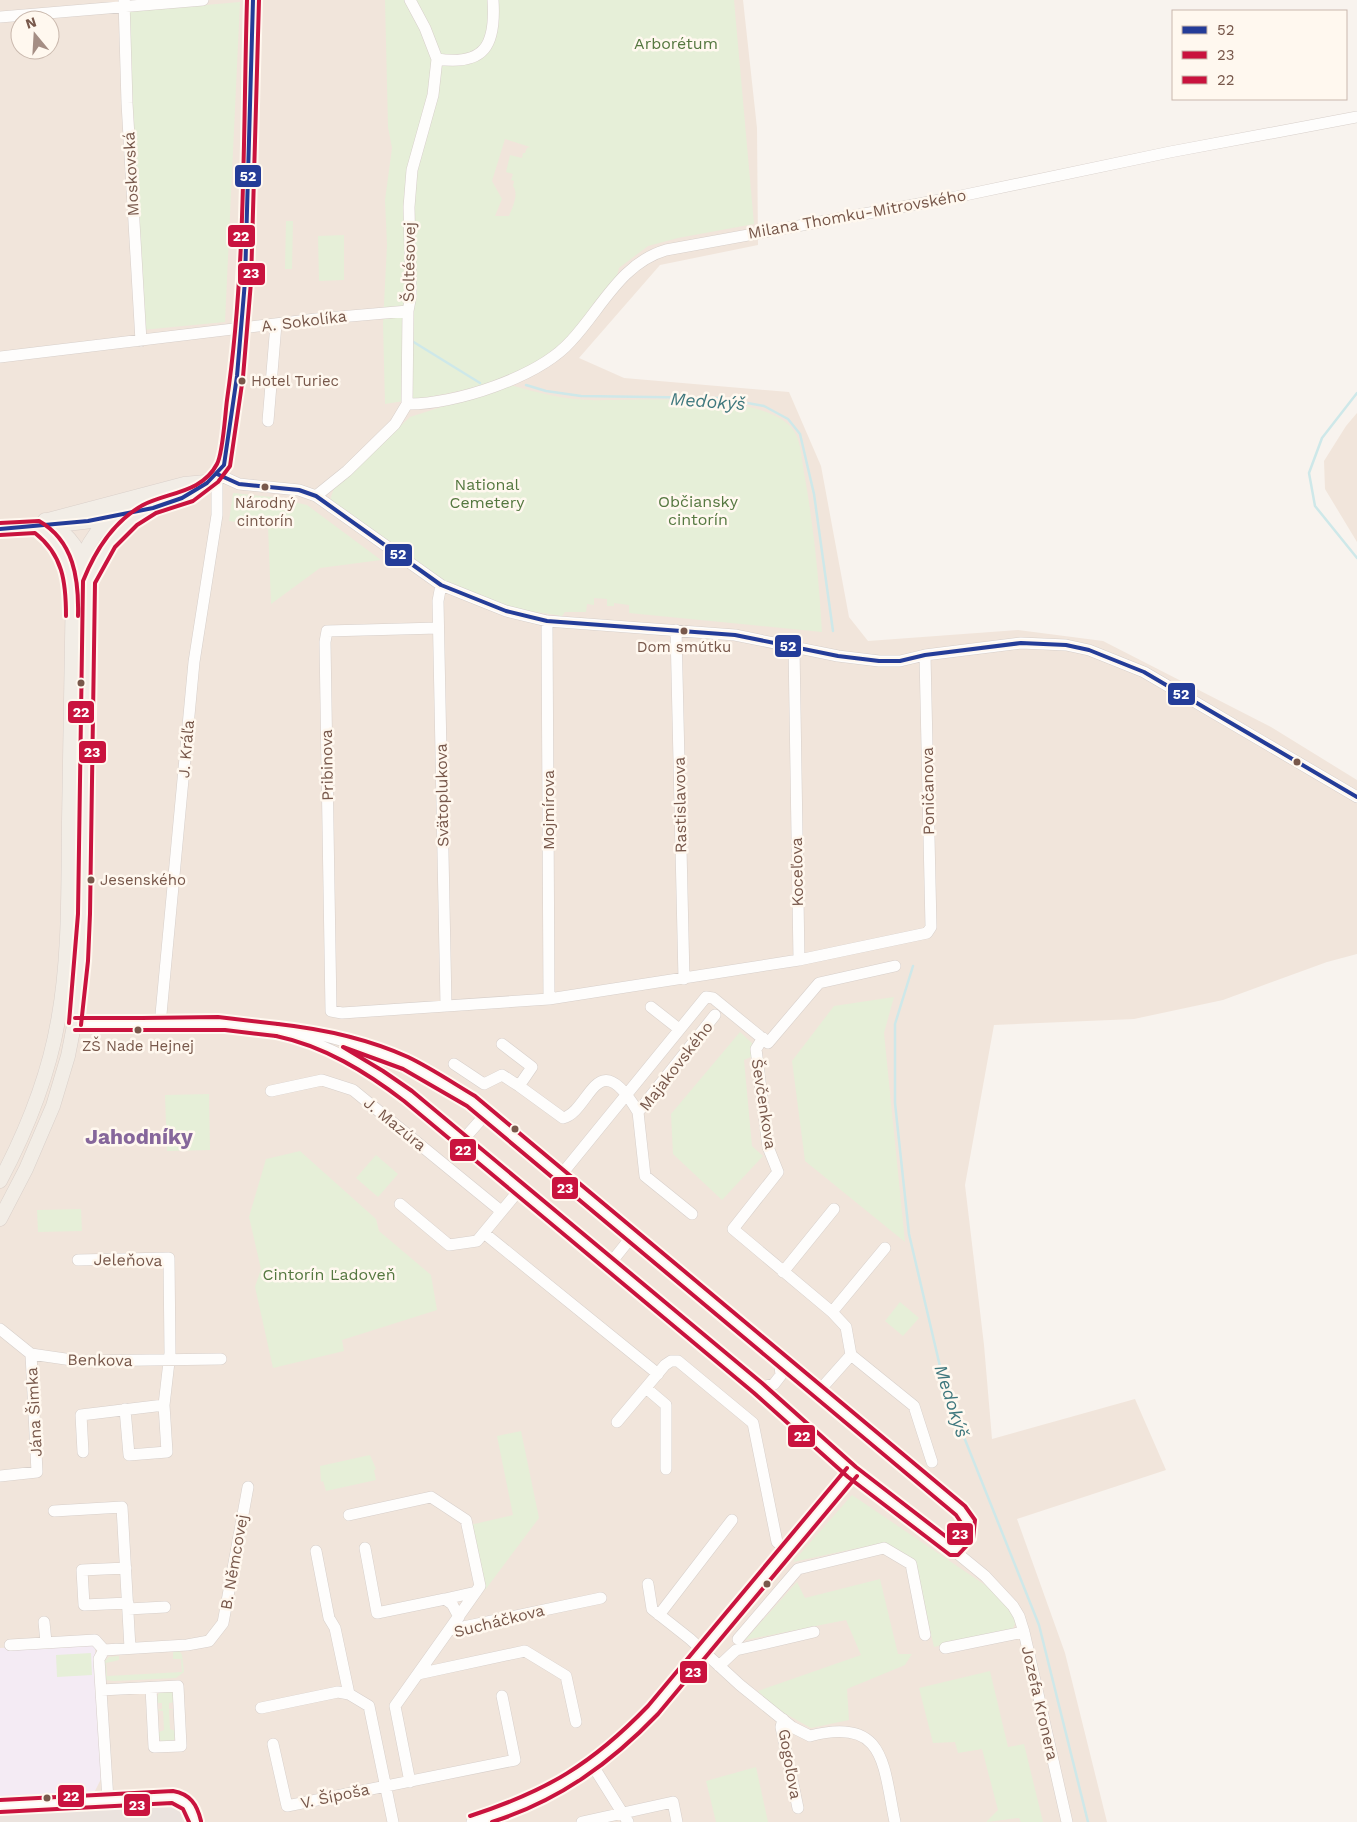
<svg xmlns="http://www.w3.org/2000/svg" width="1357" height="1822" viewBox="0 0 1357 1822" font-family="'Work Sans',sans-serif">
<style>
.residential{fill:#f1e5db;fill-rule:evenodd}
.industrial{fill:#ebe3de}
.education{fill:#f4ebf4}
.green{fill:#e6efd8;fill-rule:evenodd}
.lines{fill:none;stroke-linecap:round;stroke-linejoin:round}
.stream{stroke:#cee8e9;stroke-width:2.5}
.minor-casing{stroke:#d7cfca;stroke-width:12}
.major-casing{stroke:#dad0ca;stroke-width:15}
.minor{stroke:#fefdfc;stroke-width:11}
.major{stroke:#f2ede6;stroke-width:14}
.bus-1-casing{stroke:#fff8ef;stroke-width:8}
.bus-2-casing{stroke:#fff8ef;stroke-width:8}
.bus-3-casing{stroke:#fff8ef;stroke-width:8}
.bus-1{stroke:#243c98;stroke-width:4}
.bus-2{stroke:#c9133e;stroke-width:4}
.bus-3{stroke:#c9133e;stroke-width:4}
.bus-dot{fill:#78584b;stroke:#fff8ef;stroke-width:2}
.labels{text-anchor:middle;dominant-baseline:central;stroke-width:5;stroke-linejoin:round;paint-order:stroke}
.bus-label{font-size:15px;fill:#78584b;stroke:#fff8ef}
.park-label{font-size:16px;fill:#557840;stroke:#fff8ef}
.street-label{font-size:16px;fill:#78584b;stroke:#fff8ef}
.water-label{font-size:18px;font-style:italic;fill:#3e777d;stroke:#fff8ef}
.district-label{font-size:21px;font-weight:bold;fill:#86679b;stroke:#fff8ef}
.line-badge{stroke:#fff8ef;stroke-width:2}
.badge-label{font-size:14px;text-anchor:middle;font-weight:bold;fill:#fff}
</style>
<rect width="100%" height="100%" fill="#f8f3ee"/>
<path class="residential" d="M0,0H743L757,128L758,245L660,265L579,358L624,378L789,392L821,466L849,617L868,641L1018,630L1103,641L1271,727L1357,780V954L1327,962L1223,1000L1134,1019L994,1025L965,1185L984,1345L992,1439L1135,1399L1166,1470L1017,1519L1065,1653L1107,1822H183L179,1807L0,1812ZM20,20H50V50H20Z
M1357,413V542L1325,489L1324,461L1346,426Z"/>
<path class="industrial" d="M179,1807L183,1822H0V1812Z"/>
<path class="education" d="M93,1643L95,1645L101,1779L94,1793L0,1800V1648Z"/>
<path class="green" d="M385,0H734L754,224L678,238L648,246L619,268L617,276C600,297 584,324 564,342C515,386 448,394 385,404L383,324L387,245L385,200L392,148L388,127ZM505,139L530,147L527,148L525,153H523L522,158L510,155L506,172L513,174L511,180L514,181L513,186C519,194 513,206 509,216H495L502,199L492,181Z
M240,2L225,322L142,330L125,12Z
M286,221H293L292,269H285Z
M344,235V280L319,281L318,236Z
M510,385C536,392 561,399 588,400C632,402 779,388 797,437C802,449 802,465 805,478C814,529 819,580 822,632L629,613V605L614,603V606H607V599L594,598V605L587,604L586,612H565L562,616L510,608L445,581L330,500L334,488L410,417Z
M233,493L272,497L307,505L381,560L320,568L271,604L268,526L229,521Z
M894,997L884,1033L905,1242L805,1161L792,1061L834,1006Z
M740,1032L753,1044V1056L744,1060L752,1146L763,1156L722,1200L673,1154L671,1114Z
M209,1094L210,1150L167,1151L165,1095Z
M300,1151L376,1219L379,1231L431,1275L437,1310L342,1340L344,1351L273,1368L255,1287L261,1269L249,1217L266,1159Z
M376,1155L398,1174L378,1197L356,1178Z
M81,1209L82,1231L38,1232L37,1210Z
M900,1302L919,1318L903,1336L885,1321Z
M521,1431L539,1518L485,1590L470,1525L513,1515L497,1436Z
M370,1455L376,1469L374,1470L376,1480L326,1491L323,1481L321,1482L320,1466Z
M852,1495L991,1589L1015,1616V1624L1013,1628L934,1647L914,1562L881,1543L793,1562Z
M880,1579L898,1654H912L905,1665L847,1689L849,1720L811,1728L775,1708L758,1691L861,1655L846,1620L745,1640L797,1582L805,1598Z
M179,1650L182,1655L184,1672L176,1678L114,1681L106,1680L105,1661L109,1657L119,1656V1660L106,1663L107,1676L182,1672L181,1659H173V1651Z
M91,1653L92,1675L57,1677L56,1655Z
M990,1671L1008,1747L1024,1744L1043,1822H1021L1019,1818L986,1822L998,1810L982,1749L958,1753L955,1742L933,1743L919,1688Z
M171,1691L174,1693L176,1702L169,1703V1709L176,1710H169L170,1729L178,1732L173,1742L162,1743L157,1733L164,1730L163,1711L155,1710L162,1709V1703H154L159,1693Z
M756,1767L768,1822H716L706,1781Z"/>
<g class="lines">
<path class="stream" d="M412,341L480,383
M526,385L546,391L581,396L720,398L764,406L788,419L800,434L814,494L833,631
M1357,393L1322,438L1309,473L1315,506L1357,558
M913,966L895,1024V1103L909,1234L946,1392L1039,1625L1088,1822"/>
<g class="minor-casing">
<path id="minor" d="M124,0L127,103L141,341
M0,17L203,0
M437,59C485,66 496,45 493,0
M0,357L316,319L408,311
M407,404C454,405 539,377 571,341C601,309 621,263 666,250L951,198L1170,152L1357,117
M268,421L276,324
M316,496L347,471L395,424L407,404L408,311L411,295L409,207L412,170L433,95L437,59L425,28L410,0
M441,585L438,601L446,1005
M547,621L549,999
M438,628L327,631L325,642L331,1011L342,1013L549,999L799,960
M676,630L684,979
M794,646L799,960L927,933L931,927L925,655
M651,1007L679,1029
M75,1024H225L322,1035L359,1045L406,1063L471,1101L961,1511L969,1522L970,1528L954,1550
M160,1025L194,662L217,515V474L239,484L299,490L316,496L441,585L506,611L547,621L735,635L838,656L879,661H900L925,655L1021,643L1066,645L1089,650L1144,672L1357,797
M300,1037C339,1053 374,1069 408,1096L758,1388L852,1472L918,1521L985,1576L1013,1606L1019,1616L1024,1632
M763,1038L756,1049L768,1147L778,1172L733,1229L832,1312L846,1327L851,1355L914,1406L932,1462
M454,1064L484,1084L502,1075L519,1086L532,1067L502,1044
M519,1086L563,1118C591,1111 596,1041 638,1112
M271,1091L322,1080L353,1090L501,1211
M462,1141L486,1114
M561,1175L706,997L713,998L768,1043L819,983L895,966
M400,1204L449,1245L477,1241L520,1189
M692,1214L645,1176L638,1112L715,1015
M484,1233L658,1374
M78,1260L169,1258L170,1353L164,1405L167,1452L129,1455L125,1409
M609,1265L633,1235
M783,1272L834,1209
M832,1312L885,1248
M0,1329L31,1354L37,1472L0,1476
M31,1354L79,1361L221,1359
M646,1388L666,1405V1469
M758,1388L774,1384L781,1375L779,1357
M819,1391L851,1355
M617,1422L665,1365L671,1361H678L753,1423L777,1542L786,1549
M83,1452L81,1415L164,1405
M54,1511L122,1507L130,1648
M349,1515L431,1497L466,1520L480,1586L449,1630
M365,1548L377,1613L445,1599L452,1604L459,1617
M316,1551L329,1618L335,1628L349,1694L369,1706L393,1822
M126,1568L82,1570L84,1605L128,1603
M648,1584L652,1609L690,1639L740,1685L792,1727L810,1736C886,1716 883,1765 895,1822
M445,1599L476,1592
M128,1609L165,1607
M659,1615L732,1520
M44,1622L46,1642
M738,1639L798,1569L884,1548L911,1564L925,1635
M10,1645L95,1640L104,1650L187,1645L209,1641L223,1623L248,1487
M945,1648L1024,1632L1067,1822
M104,1650L99,1659L108,1800
M719,1666L736,1650L814,1632
M418,1674L525,1651L566,1676L576,1722
M101,1690L178,1686L181,1746L154,1747L151,1688
M261,1708L338,1692L349,1694
M783,1719L781,1727L798,1808
M273,1744L287,1806L515,1760L502,1696
M593,1766L628,1822
M410,1782L395,1706L449,1630L601,1598
M0,1806L172,1797C188,1799 192,1808 195,1822
M472,1822C552,1798 597,1771 653,1710L852,1472
M582,1822L673,1802L677,1822"/>
</g>
<g class="major-casing">
<path id="major" d="M44,521L184,484L206,482
M37,527C59,541 65,559 73,582
M0,529C61,525 188,520 224,465L237,376L245,281L253,0
M89,582C102,553 117,533 142,513
M0,1181C27,1130 48,1078 58,1021C70,956 68,888 69,821C70,742 71,662 73,582C86,541 100,522 136,498
M0,1219L26,1169L53,1106L68,1056L78,1005L84,914L89,582C79,551 75,537 45,520"/>
</g>
<use href="#minor" class="minor"/>
<use href="#major" class="major"/>
<g class="bus-1-casing">
<path id="bus-1" d="M217,474L239,484L299,490L316,496L441,585L506,611L547,621L735,635L838,656L879,661H900L925,655L1021,643L1066,645L1089,650L1144,672L1357,797
M0,529L88,521L153,508L182,498L207,483L224,465L237,376L245,281L253,0"/>
</g>
<g class="bus-2-casing">
<path id="bus-2" d="M0,535L35,533C63,555 66,582 66,616
M142,1018L218,1017L278,1024
M81,1025L88,961L90,914L95,583L115,547L137,525L156,513L193,501L218,482L230,466L243,377L251,282L259,0
M142,1030H225L276,1036
M343,1047L403,1069L467,1106L956,1515L962,1524L961,1533L953,1542L856,1467L762,1383L412,1091L383,1071Z
M0,1812L172,1803L183,1809L189,1822
M492,1822C558,1801 610,1764 658,1714L857,1476"/>
</g>
<g class="bus-3-casing">
<path id="bus-3" d="M0,523L39,521C74,541 79,579 78,616
M75,1018H142
M69,1023L78,914L83,581C95,551 114,521 143,505C168,492 202,493 217,464C223,453 225,415 227,400C246,269 243,133 247,0
M75,1030H142
M276,1036C324,1046 366,1072 404,1101L754,1393L848,1477L950,1555H958L973,1539L975,1520L965,1506L475,1096C453,1083 431,1068 408,1057C366,1038 323,1029 278,1024
M0,1800L173,1791C190,1794 197,1804 201,1821
M470,1816C547,1791 592,1764 648,1706L847,1468"/>
</g>
<use href="#bus-1" class="bus-1"/>
<use href="#bus-2" class="bus-2"/>
<use href="#bus-3" class="bus-3"/>
</g>
<g class="bus-dot">
<circle cx="242" cy="381" r="4.5"/>
<circle cx="265" cy="487" r="4.5"/>
<circle cx="684" cy="631" r="4.5"/>
<circle cx="81" cy="683" r="4.5"/>
<circle cx="1297" cy="762" r="4.5"/>
<circle cx="91" cy="880" r="4.5"/>
<circle cx="138" cy="1030" r="4.5"/>
<circle cx="515" cy="1129" r="4.5"/>
<circle cx="767" cy="1584" r="4.5"/>
<circle cx="47" cy="1798" r="4.5"/>
</g>
<g class="labels">
<g class="bus-label">
<text x="251" y="381" text-anchor="start">Hotel Turiec</text>
<text x="265" y="503">Národný<tspan x="265" dy="18">cintorín</tspan></text>
<text x="684" y="647">Dom smútku</text>
<text x="100" y="880" text-anchor="start">Jesenského</text>
<text x="138" y="1046">ZŠ Nade Hejnej</text>
</g>
<g class="park-label">
<text x="676" y="43">Arborétum</text>
<text x="487" y="484">National<tspan x="487" dy="18">Cemetery</tspan></text>
<text x="698" y="501">Občiansky<tspan x="698" dy="18">cintorín</tspan></text>
<text x="329" y="1274">Cintorín Ľadoveň</text>
</g>
<g class="street-label">
<text transform="translate(131 174) rotate(-93)">Moskovská</text>
<text transform="translate(857 214) rotate(-10)">Milana Thomku-Mitrovského</text>
<text transform="translate(409 262) rotate(-89)">Šoltésovej</text>
<text transform="translate(304 321) rotate(-7)">A. Sokolíka</text>
<text transform="translate(186 749) rotate(-85)">J. Kráľa</text>
<text transform="translate(327 765) rotate(-91)">Pribinova</text>
<text transform="translate(928 791) rotate(-91)">Poničanova</text>
<text transform="translate(442 795) rotate(-91)">Svätoplukova</text>
<text transform="translate(680 805) rotate(-91)">Rastislavova</text>
<text transform="translate(548 810) rotate(-90)">Mojmírova</text>
<text transform="translate(797 872) rotate(-91)">Koceľova</text>
<text transform="translate(676 1066) rotate(-52)">Majakovského</text>
<text transform="translate(764 1104) rotate(81)">Ševčenkova</text>
<text transform="translate(395 1124) rotate(39)">J. Mazúra</text>
<text transform="translate(128 1260) rotate(1)">Jeleňova</text>
<text transform="translate(100 1360) rotate(1)">Benkova</text>
<text transform="translate(34 1412) rotate(-93)">Jána Šimka</text>
<text transform="translate(234 1562) rotate(-80)">B. Němcovej</text>
<text transform="translate(499 1621) rotate(-14)">Sucháčkova</text>
<text transform="translate(1040 1703) rotate(77)">Jozefa Kronera</text>
<text transform="translate(790 1764) rotate(80)">Gogoľova</text>
<text transform="translate(335 1796) rotate(-12)">V. Šípoša</text>
</g>
<g class="water-label">
<text transform="translate(708 401) rotate(4)">Medokýš</text>
<text transform="translate(952 1401) rotate(72)">Medokýš</text>
</g>
<g class="district-label">
<text x="139" y="1136">Jahodníky</text>
</g>
</g>
<g class="line-badge">
<rect x="234" y="164" width="28" height="24" rx="5" fill="#243c98"/>
<rect x="227" y="224" width="29" height="24" rx="5" fill="#c9133e"/>
<rect x="237" y="262" width="29" height="24" rx="5" fill="#c9133e"/>
<rect x="384" y="543" width="29" height="24" rx="5" fill="#243c98"/>
<rect x="774" y="634" width="28" height="24" rx="5" fill="#243c98"/>
<rect x="1167" y="682" width="29" height="24" rx="5" fill="#243c98"/>
<rect x="67" y="700" width="28" height="24" rx="5" fill="#c9133e"/>
<rect x="78" y="740" width="29" height="24" rx="5" fill="#c9133e"/>
<rect x="449" y="1138" width="28" height="24" rx="5" fill="#c9133e"/>
<rect x="551" y="1176" width="28" height="24" rx="5" fill="#c9133e"/>
<rect x="787" y="1424" width="29" height="24" rx="5" fill="#c9133e"/>
<rect x="946" y="1522" width="28" height="24" rx="5" fill="#c9133e"/>
<rect x="679" y="1660" width="29" height="24" rx="5" fill="#c9133e"/>
<rect x="57" y="1784" width="28" height="24" rx="5" fill="#c9133e"/>
<rect x="123" y="1793" width="28" height="24" rx="5" fill="#c9133e"/>
</g>
<g class="badge-label">
<text x="248" y="181">52</text>
<text x="241" y="241">22</text>
<text x="251" y="278">23</text>
<text x="398" y="559">52</text>
<text x="788" y="651">52</text>
<text x="1181" y="699">52</text>
<text x="81" y="717">22</text>
<text x="92" y="757">23</text>
<text x="463" y="1155">22</text>
<text x="565" y="1193">23</text>
<text x="802" y="1441">22</text>
<text x="960" y="1539">23</text>
<text x="693" y="1677">23</text>
<text x="71" y="1801">22</text>
<text x="137" y="1810">23</text>
</g>
<rect x="1172" y="10" width="175" height="90" fill="#fff8ef" stroke="#c9b8ad"/>
<rect x="1182" y="26" width="25" height="8" fill="#243c98" stroke="#c9b8ad"/>
<text x="1217" y="35" font-size="15" fill="#78584b">52</text>
<rect x="1182" y="51" width="25" height="8" fill="#c9133e" stroke="#c9b8ad"/>
<text x="1217" y="60" font-size="15" fill="#78584b">23</text>
<rect x="1182" y="76" width="25" height="8" fill="#c9133e" stroke="#c9b8ad"/>
<text x="1217" y="85" font-size="15" fill="#78584b">22</text>
<g transform="translate(35 35) rotate(342)"><circle r="24" fill="#fff8ef" stroke="#c9b8ad"/>
<path d="M0-4L9 19L0 12L-9 19Z" fill="#a58e84"/>
<text y="-8" font-size="14" font-weight="bold" text-anchor="middle" fill="#78584b">N</text>
</g>
</svg>
